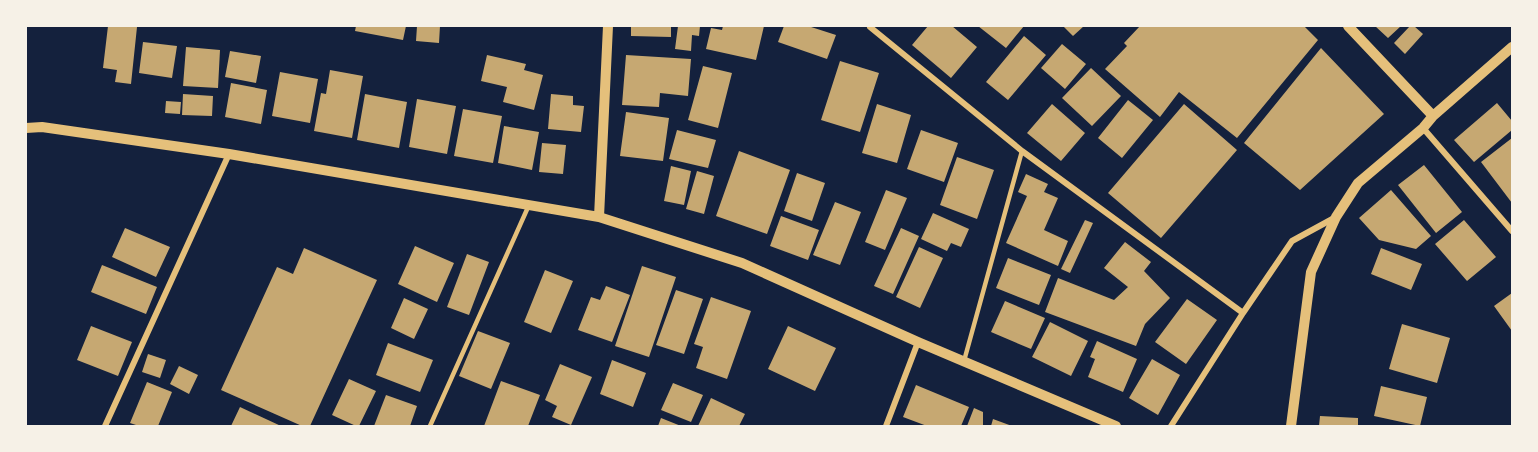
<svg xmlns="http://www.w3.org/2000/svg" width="1538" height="452" viewBox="0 0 1538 452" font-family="'IBM Plex Sans',sans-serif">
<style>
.building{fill:#c6a872}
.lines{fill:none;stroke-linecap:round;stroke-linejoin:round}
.service{stroke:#e5c07b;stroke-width:4.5}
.minor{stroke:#e5c07b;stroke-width:6}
.tertiary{stroke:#e5c07b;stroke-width:10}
</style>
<rect width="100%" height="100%" fill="#14213d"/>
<path class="building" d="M108,26L137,27L131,84L115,82L117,70L103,68Z
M356,26H406L403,40L355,31Z
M417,26H440L439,43L416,41Z
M631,26H671V37L631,36Z
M678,26H700L699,36L692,35L691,51L675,49Z
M723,26H764L756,60L706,49L711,28L722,30Z
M784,26H808L836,35L827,59L778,42Z
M928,26H952L977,47L951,78L912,45Z
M978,26H1024L1006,48Z
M1063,26H1084L1073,36Z
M1140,26H1304L1318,40L1237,138L1179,92L1160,117L1105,69L1127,46L1124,43Z
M1375,26H1401L1388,38Z
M1410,26H1414L1423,34L1405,54L1394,43Z
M1024,36L1046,55L1008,100L986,82Z
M143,42L177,46L172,78L139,73Z
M1062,44L1086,64L1065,89L1041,68Z
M186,47L220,50L218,88L183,86Z
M1321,48L1384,114L1300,190L1244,143Z
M230,51L261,56L256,83L225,77Z
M487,55L526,64L524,70L543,75L534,110L503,102L507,87L481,81Z
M626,55L691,59L688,96L660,93L659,107L622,105Z
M840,61L879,73L860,132L821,120Z
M703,66L732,73L718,128L688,120Z
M1091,68L1121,96L1092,126L1062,98Z
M330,70L363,76L352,138L314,131L321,93L326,94Z
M280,72L318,79L310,123L272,116Z
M231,83L267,90L261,124L225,117Z
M183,94L213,96L212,116L182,115Z
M365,94L407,102L399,148L357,140Z
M551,94L573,96V105L584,106L581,132L548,129Z
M417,99L456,106L447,154L409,147Z
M1128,100L1153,120L1122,158L1098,138Z
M166,101L181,102L180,114L165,113Z
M1497,103L1512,121V130L1474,162L1454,140Z
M877,104L911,115L897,163L862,153Z
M1052,104L1085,133L1061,161L1027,133Z
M1184,104L1237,150L1161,238L1108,193Z
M463,109L502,116L493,163L454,156Z
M626,112L669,118L663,161L620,156Z
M504,126L539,132L532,170L498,163Z
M677,130L716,140L708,168L669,159Z
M921,130L958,143L944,182L907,169Z
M1512,138V203L1481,162Z
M542,143L566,145L563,174L539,172Z
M739,151L790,170L767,234L716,216Z
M957,157L994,170L977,219L940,205Z
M1424,165L1462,212L1436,233L1398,185Z
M671,166L691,171L684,205L664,201Z
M697,171L714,176L704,214L686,209Z
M797,173L825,183L812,221L784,211Z
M1026,174L1048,184L1044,192L1058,198L1044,230L1068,241L1058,266L1006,243L1027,196L1018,192Z
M886,190L907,198L885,250L865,242Z
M1391,190L1431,236L1416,249L1379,240L1359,218Z
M835,202L861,212L840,265L813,255Z
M933,213L969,229L961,247L951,243L947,251L921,239Z
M781,216L819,230L808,260L770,246Z
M1085,220L1093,223L1070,273L1061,269Z
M1464,220L1496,257L1467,281L1435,244Z
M125,228L170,247L156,277L112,257Z
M901,228L919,236L893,294L874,286Z
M1125,242L1151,262L1144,271L1170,298L1145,324L1136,346L1045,312L1058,278L1114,300L1128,287L1104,268Z
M415,246L454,263L437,302L398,284Z
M919,247L943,258L920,308L896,297Z
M304,248L377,280L310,426H302L221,390L277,267L293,274Z
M1381,248L1422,264L1411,290L1371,274Z
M467,254L489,262L469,315L447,307Z
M1008,258L1051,275L1039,305L996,288Z
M102,265L157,287L146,314L91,292Z
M642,266L676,277L649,357L615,346Z
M545,270L573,281L551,333L524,322Z
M606,286L630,295L612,342L578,330L591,297L600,300Z
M676,290L703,299L684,354L656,345Z
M1512,293V331L1494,306Z
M711,297L751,311L727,379L696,368L703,347L694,344Z
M404,298L428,309L414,339L391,328Z
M1187,299L1217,320L1186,364L1155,342Z
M1005,301L1045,318L1031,349L991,332Z
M1050,322L1088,341L1071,376L1032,357Z
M1402,324L1450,338L1437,383L1389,369Z
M91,326L132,342L118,376L77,360Z
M788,326L836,348L815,391L768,369Z
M478,331L510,343L491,389L459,376Z
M1097,341L1137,359L1123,392L1088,377L1095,359L1090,357Z
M388,343L433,360L420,392L376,375Z
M148,354L166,360L160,378L142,372Z
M1152,359L1180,375L1158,415L1129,398Z
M612,360L646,373L633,407L600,394Z
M560,364L592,377L571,425L552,417L557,406L545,400Z
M179,366L198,375L189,394L170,384Z
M349,379L376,391L359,426H356L332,415Z
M501,381L540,395L528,426H484Z
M147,382L172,392L158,426H139L130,423Z
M673,383L703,395L691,422L661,410Z
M916,385L969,407L961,426H927L903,417Z
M1381,386L1427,397L1420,426L1374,416Z
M386,395L417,406L410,426H374Z
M711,398L745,414L739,426H698Z
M240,407L281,426H231Z
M974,408L983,412V426H967Z
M1320,416L1358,418V426H1319Z
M661,418L681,426H658Z
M993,419L1012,426H991Z"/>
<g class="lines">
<path class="service" d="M964,361L1022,151
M430,426L529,205"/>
<path class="minor" d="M870,27L1022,151L1243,313
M1423,128L1512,231
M105,426L229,154
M886,426L918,342
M1171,426L1243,313L1292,241L1336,217"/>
<path class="tertiary" d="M1348,26L1433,116
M26,128L42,127L229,154L599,217L742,263L918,342L1116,426
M599,217L608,26
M1291,426L1311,272L1336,217L1358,183L1423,128L1433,116L1512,47"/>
</g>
<rect width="1538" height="452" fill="none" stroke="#f6f1e7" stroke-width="54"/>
</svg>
